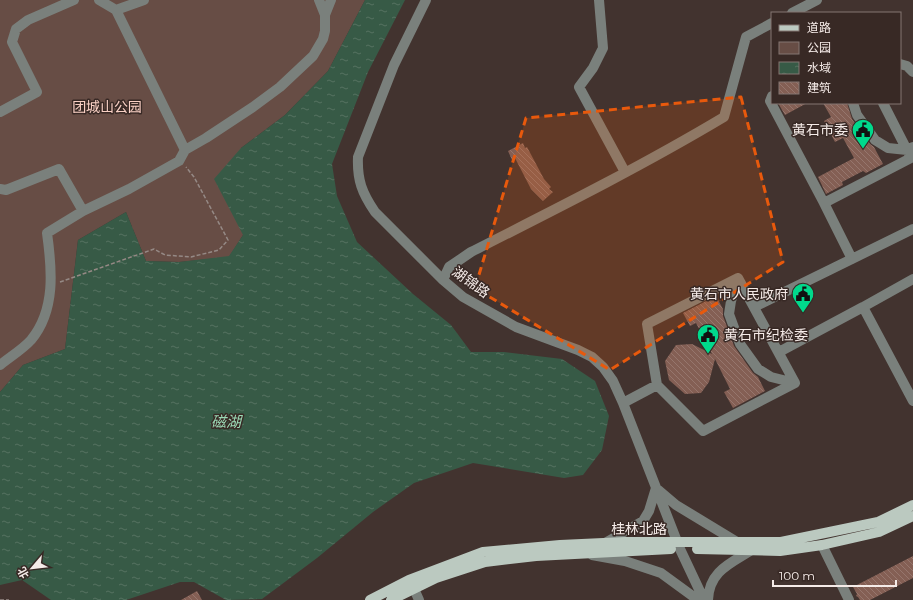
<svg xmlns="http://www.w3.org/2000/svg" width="913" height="600" viewBox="0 0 913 600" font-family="Montserrat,'Noto Sans SC',sans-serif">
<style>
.green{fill:#674d45}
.water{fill:url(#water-ripples)}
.building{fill:url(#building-back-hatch)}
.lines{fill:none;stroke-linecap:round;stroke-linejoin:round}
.path{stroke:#958985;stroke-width:1.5;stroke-dasharray:4 2;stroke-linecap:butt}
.minor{stroke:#7a807c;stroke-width:10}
.major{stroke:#bbc9c0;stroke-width:10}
.marked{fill:#e8590c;fill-opacity:0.2;stroke:#e8590c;stroke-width:3;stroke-dasharray:8 5;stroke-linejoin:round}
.labels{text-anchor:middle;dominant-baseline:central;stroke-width:3;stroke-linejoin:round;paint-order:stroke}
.park-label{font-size:14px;fill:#f9d0c4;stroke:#382925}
.poi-label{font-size:14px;fill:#f5ebe8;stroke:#382925;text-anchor:end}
.street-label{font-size:14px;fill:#f5ebe8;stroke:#382925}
.water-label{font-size:15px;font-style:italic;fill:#9bdab6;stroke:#382925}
</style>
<defs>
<pattern id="water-ripples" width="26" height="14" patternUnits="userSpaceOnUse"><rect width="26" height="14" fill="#375a46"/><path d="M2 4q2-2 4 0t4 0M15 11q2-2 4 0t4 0" fill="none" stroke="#557261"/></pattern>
<pattern id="building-back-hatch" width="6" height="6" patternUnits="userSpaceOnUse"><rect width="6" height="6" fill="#845f54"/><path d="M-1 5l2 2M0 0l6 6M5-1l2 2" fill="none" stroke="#96766d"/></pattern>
</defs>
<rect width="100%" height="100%" fill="#42332f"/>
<path class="green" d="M0,0H365L328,71L285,115L241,148L243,235L229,257L179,262L146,261L126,212L78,240L65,349L23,365L0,392Z"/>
<path class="water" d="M365,0H405L368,72L332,164L337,196L357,242L413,294L451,325L471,352H504L562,359L595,381L609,416L602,450L583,475L564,478L473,463L414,483L373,512L317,558L262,599L226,600L194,582H180L126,600H51L22,580L0,585V392L23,365L65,349L78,240L126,212L146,261L179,262L229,256L243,235L214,179L241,148L285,115L328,71Z"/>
<path class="building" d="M778,103H807L785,115Z
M823,103H847L852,119L870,144L874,147L883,164L866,173L863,171L842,182L843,185L826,194L818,177L854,158L843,138L835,142L824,121L831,117Z
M523,143L525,148L527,147L544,179L551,187L549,189L553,192L543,201L531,189L515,158L512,160L508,151Z
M716,296L723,309V316L734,346L753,373L758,377L765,391L733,408L724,392L730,389L715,359L709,382L701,393L685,394L669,380L665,361L676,345L692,344L712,354L696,323L690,326L683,313Z
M913,556V578L870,600H860L858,597L856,596L857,594L853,587Z
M197,591L202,600H181Z"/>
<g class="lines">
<path class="path" d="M60,282L154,249L165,255L191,257L219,250L228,240L194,177L186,167
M0,600H9"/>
<path class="minor" d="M99,0L116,10L185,150
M426,0L394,65L358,157C357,180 362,193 375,212L443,280L463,297L516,327L578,350L592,357L603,367L613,381L623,403L680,549L704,600
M599,0L603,48L593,68L579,87L625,172
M116,10L144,0
M792,13L817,0
M325,15L331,0
M900,64L907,66L913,72
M772,96L770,101L824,203
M853,103L857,115L875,140L888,148L907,150L913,147
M883,103L909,154
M0,112L37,92L12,42L16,29L28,20L74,0
M0,189L6,190L59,169L83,211
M852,259L824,203L911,158
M738,278L731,301L729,314L740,344L758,369L771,377L795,383
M738,278L795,383
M913,279L863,307L913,401
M443,280L449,267L471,252C556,209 642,166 724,117L746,37L772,23
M754,307L913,229
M779,352L863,307
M0,365C10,357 23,349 31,340C56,310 52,269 47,233L83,211L129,189L179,161L185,150L206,138L253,107L280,87L313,56L323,39L325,31V15L319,0
M657,385L647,324L738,278
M623,403L657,385L703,431L795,383
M605,543L643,521L649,511L656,488L676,505L737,542
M822,545L849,600
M592,555L625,561L661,573L698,600
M411,582L419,600
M708,600C709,572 729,564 750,551"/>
<path class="major" d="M697,549L780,551L822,545L879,532L913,516
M370,600L409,580L483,552L560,545L625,542H781L878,522L913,505
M391,600L436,578L485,562L536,556L671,549"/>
</g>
<path class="marked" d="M741,97L783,262L610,370L475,288L526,118Z"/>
<defs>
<g id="civic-pin" transform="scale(1.15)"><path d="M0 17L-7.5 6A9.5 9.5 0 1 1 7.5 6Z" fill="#00d98c" stroke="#382925"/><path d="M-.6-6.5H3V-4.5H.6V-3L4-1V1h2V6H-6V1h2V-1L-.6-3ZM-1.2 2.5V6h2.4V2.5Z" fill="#111"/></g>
</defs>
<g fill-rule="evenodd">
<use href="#civic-pin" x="863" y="130"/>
<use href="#civic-pin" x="803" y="294"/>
<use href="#civic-pin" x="708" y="335"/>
</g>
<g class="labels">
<g class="park-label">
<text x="107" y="107">团城山公园</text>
</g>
<g class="poi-label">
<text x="848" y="130">黄石市委</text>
<text x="788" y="294">黄石市人民政府</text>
<text x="724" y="335" text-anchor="start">黄石市纪检委</text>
</g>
<g class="street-label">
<text transform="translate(471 282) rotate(36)">湖锦路</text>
<text x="639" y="529">桂林北路</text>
</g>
<g class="water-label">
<text x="226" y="421">磁湖</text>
</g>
</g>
<rect x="771" y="12" width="130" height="92" fill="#382925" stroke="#847773"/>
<rect x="779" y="25" width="20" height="6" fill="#bbc9c0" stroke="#847773"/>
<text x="807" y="32" font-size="12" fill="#f5ebe8">道路</text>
<rect x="779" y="42" width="20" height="12" fill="#674d45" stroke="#847773"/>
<text x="807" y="52" font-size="12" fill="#f5ebe8">公园</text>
<rect x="779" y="62" width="20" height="12" fill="url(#water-ripples)" stroke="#847773"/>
<text x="807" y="72" font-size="12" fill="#f5ebe8">水域</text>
<rect x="779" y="82" width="20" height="12" fill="url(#building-back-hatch)" stroke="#847773"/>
<text x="807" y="92" font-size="12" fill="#f5ebe8">建筑</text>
<g transform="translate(32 568) rotate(242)" stroke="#382925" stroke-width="3" paint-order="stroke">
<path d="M0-3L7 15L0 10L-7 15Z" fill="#f5ebe8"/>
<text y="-6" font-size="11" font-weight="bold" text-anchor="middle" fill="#f5ebe8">北</text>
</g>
<path d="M773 580v6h123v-6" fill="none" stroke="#f5ebe8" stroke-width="2"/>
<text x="779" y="580" font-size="12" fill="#f5ebe8" stroke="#382925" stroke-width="3" paint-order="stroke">100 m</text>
</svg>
